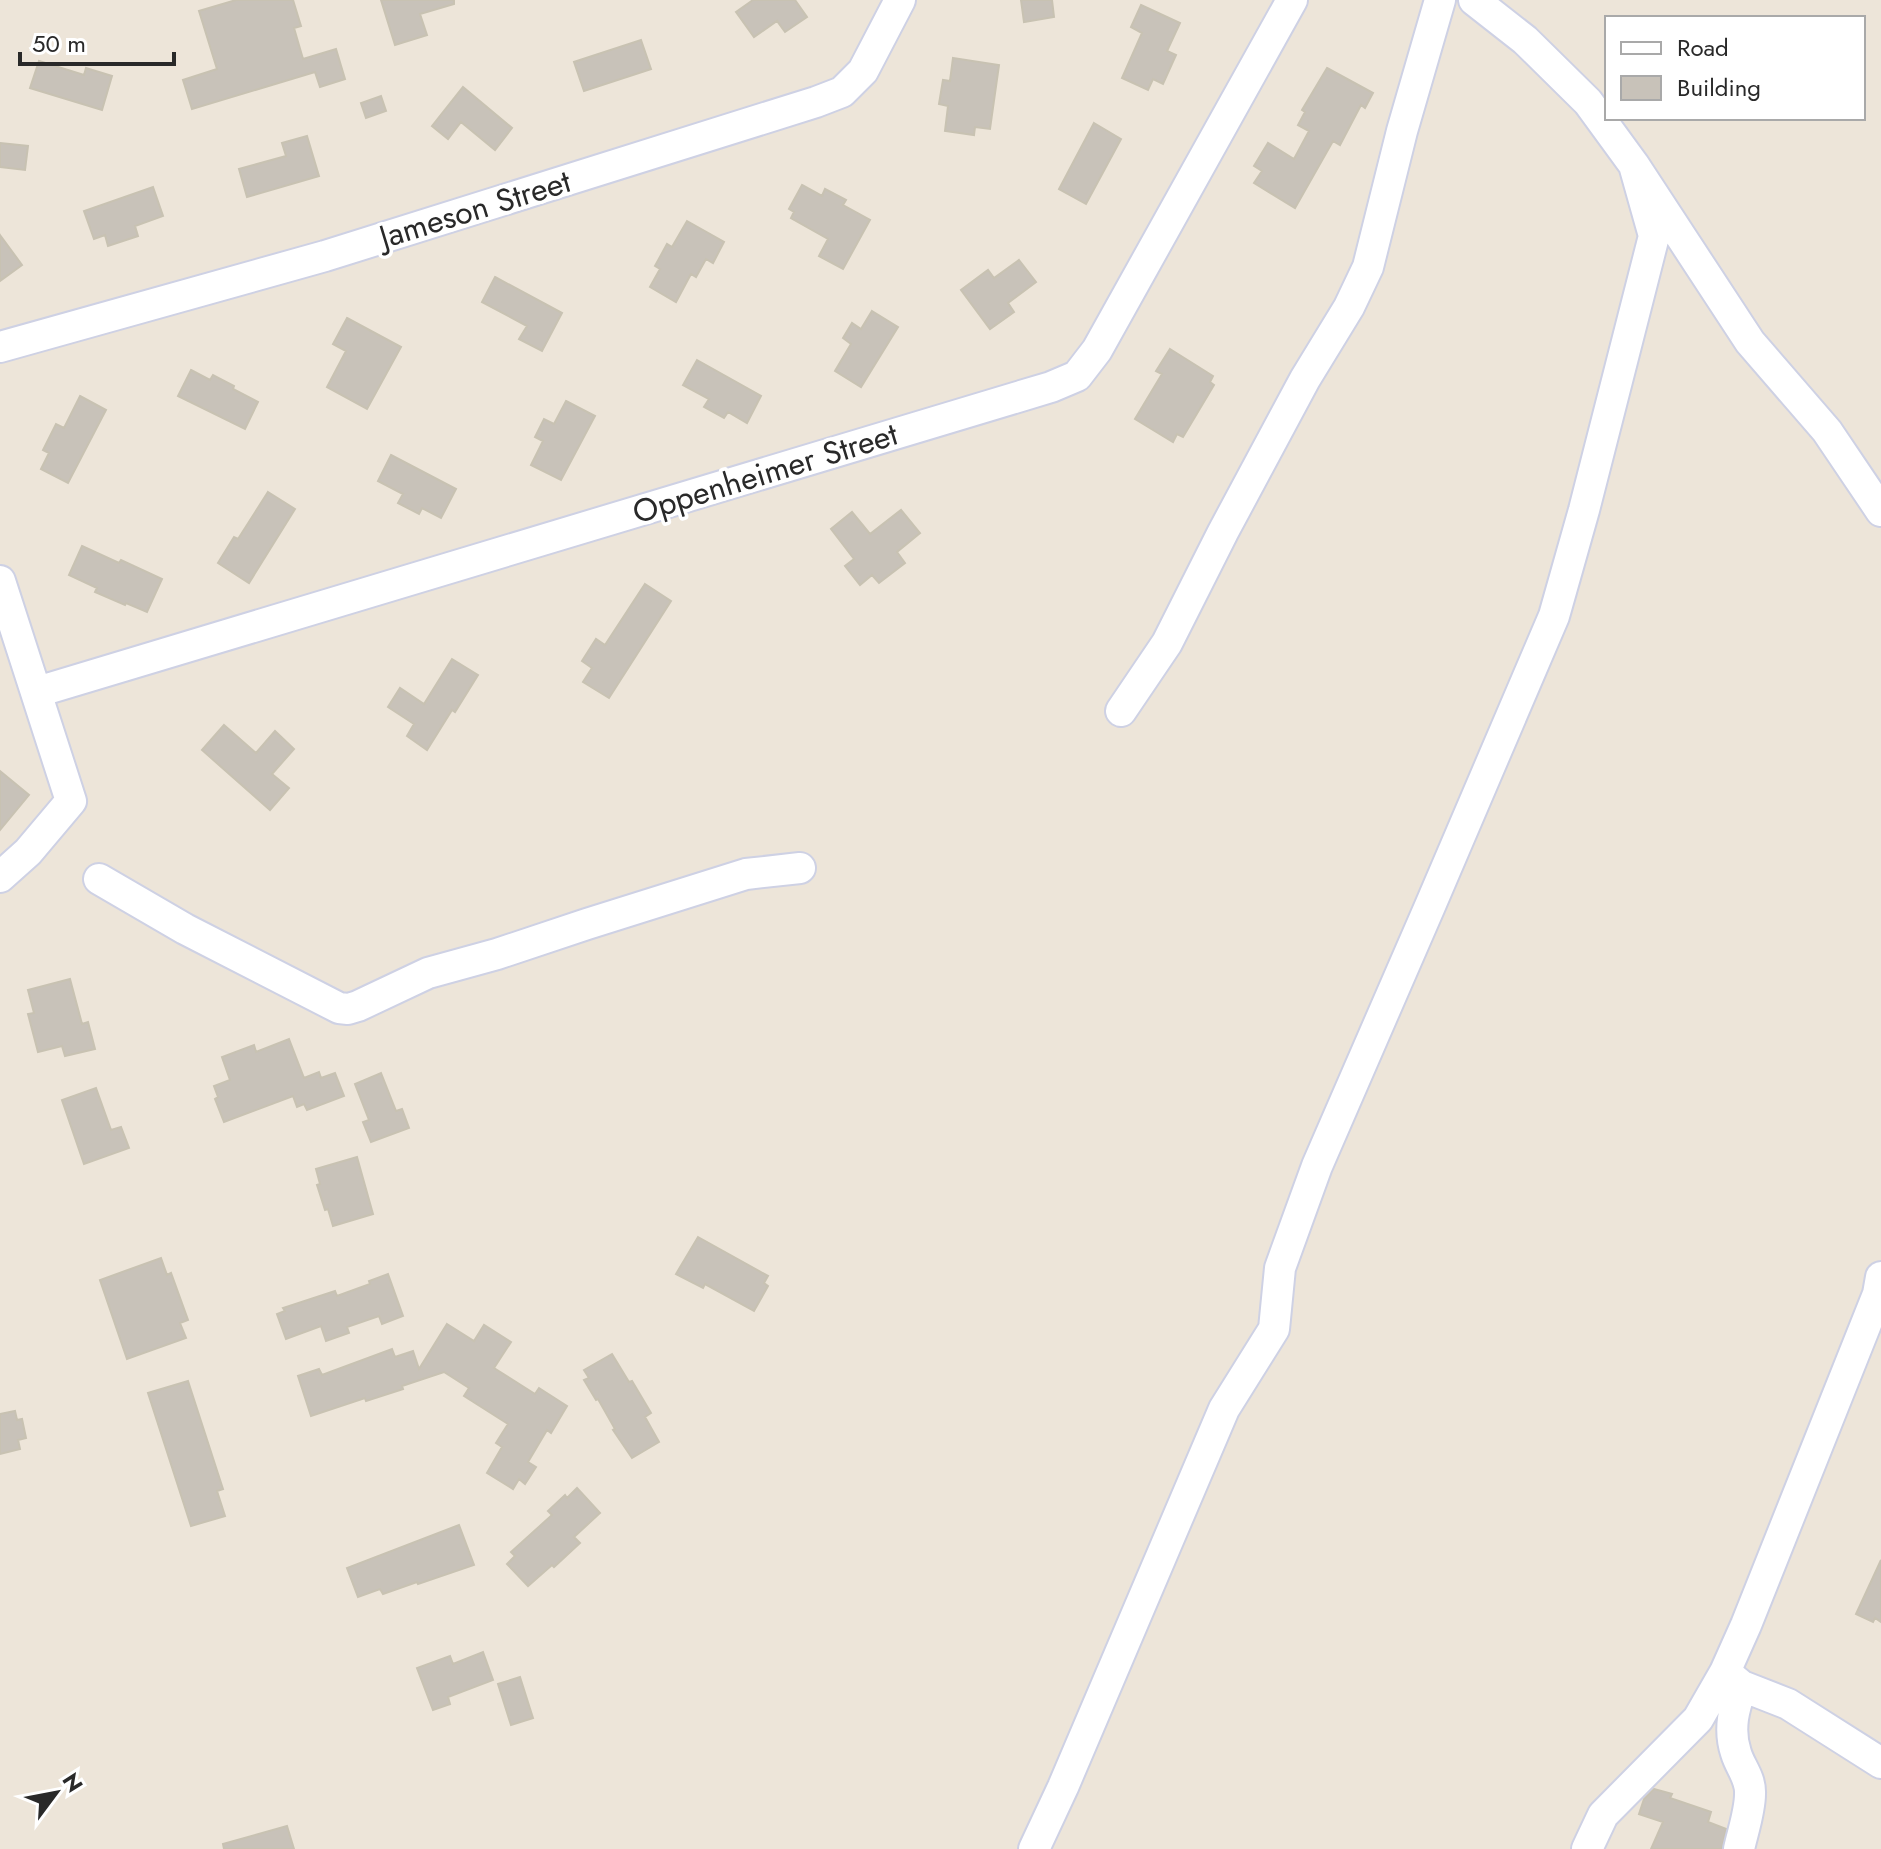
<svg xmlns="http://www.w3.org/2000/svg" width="1881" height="1849" viewBox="0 0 1881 1849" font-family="Jost,sans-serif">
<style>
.building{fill:#c8c2b9;stroke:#c8c2b2;stroke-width:2}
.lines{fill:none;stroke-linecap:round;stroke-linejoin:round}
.minor-casing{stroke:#ced1e4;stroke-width:34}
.minor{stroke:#fff;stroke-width:30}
.labels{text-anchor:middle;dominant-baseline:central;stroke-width:7;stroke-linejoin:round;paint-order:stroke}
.street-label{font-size:32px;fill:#292929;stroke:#fff}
</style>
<rect width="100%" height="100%" fill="#ede5d9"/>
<path class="building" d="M236,0H293L301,26L294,28L303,59L336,49L345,79L320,87L315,72L192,109L183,80L217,69L199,11Z
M381,0H454V4L420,14L427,35L395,45Z
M753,0H795L807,17L785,32L777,21L754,37L736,12Z
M1021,0H1052L1054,17L1024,22Z
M1141,5L1180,23L1167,51L1176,55L1163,84L1153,79L1148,90L1122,78L1142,33L1131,27Z
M641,40L651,69L584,91L574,62Z
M953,58L999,65L990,129L975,127L974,135L945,131L948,106L939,104L943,80L950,81Z
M39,61L84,75L86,68L112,76L102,110L30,88Z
M1327,68L1373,93L1365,108L1361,105L1340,145L1333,141L1295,208L1254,183L1262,171L1254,166L1268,143L1294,159L1309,131L1298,125L1305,112L1302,110Z
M463,87L512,128L495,150L461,122L448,139L432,126Z
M381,96L386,111L366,118L361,103Z
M1094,123L1121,139L1086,204L1059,189Z
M307,136L319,176L247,197L239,169L286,156L282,143Z
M0,143L28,146L25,170L0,167Z
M802,185L822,196L825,189L846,200L843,205L870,220L843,269L819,256L828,239L791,218L794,212L789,209Z
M153,187L163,216L135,226L138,236L108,246L105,235L94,239L84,211Z
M687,221L724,242L713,263L706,259L696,277L691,274L676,302L650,287L660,269L655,266L667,244L672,247Z
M0,235L22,265L0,281Z
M1019,260L1036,282L1008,303L1014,312L990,329L961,290L988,270L994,278Z
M495,277L562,313L542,351L519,339L527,326L482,302Z
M872,311L898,327L861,387L835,371L851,344L843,338L852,323L861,329Z
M347,318L401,347L367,409L327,387L346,351L333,344Z
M1170,349L1213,376L1210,382L1214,385L1183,437L1177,434L1173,442L1135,419L1162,374L1156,371Z
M697,360L761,396L747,423L728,412L724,418L704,407L709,399L683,385Z
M191,370L210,380L213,375L234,386L233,389L258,402L245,429L178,396Z
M80,396L106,410L68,483L41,469L49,453L43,450L56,424L64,428Z
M566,401L595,416L561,480L531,465L543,441L535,437L544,419L554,424Z
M391,455L456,489L441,518L422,508L419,514L398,503L403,494L378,481Z
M268,492L295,509L249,583L218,563L234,537L238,539Z
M901,510L920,533L897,552L905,563L879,583L872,575L860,585L845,566L854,559L831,529L852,512L870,534Z
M82,546L119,563L121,560L162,579L147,612L126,603L125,605L95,592L97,588L69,575Z
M645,584L671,601L609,698L583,682L592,668L582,661L596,639L605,645Z
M452,659L478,675L455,712L452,710L427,750L407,736L414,724L388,707L400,688L424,704Z
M224,725L256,753L275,731L294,749L272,774L289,788L270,810L202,750Z
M0,771L29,795L0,830Z
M70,979L82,1024L88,1022L95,1049L65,1056L62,1046L38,1052L28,1014L34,1013L28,990Z
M289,1039L304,1078L319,1072L321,1078L335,1073L344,1096L307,1110L304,1104L297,1107L293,1096L224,1122L215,1099L218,1097L214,1086L230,1080L222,1057L254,1045L256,1052Z
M381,1073L396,1111L402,1109L409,1128L371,1142L363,1122L369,1120L355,1084Z
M96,1088L111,1130L121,1127L129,1148L84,1164L62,1100Z
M357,1157L373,1214L333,1226L328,1209L325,1210L317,1185L320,1184L316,1169Z
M698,1237L768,1276L764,1283L768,1286L754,1311L705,1284L703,1288L676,1274Z
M161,1258L167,1275L171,1273L188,1320L180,1323L186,1338L127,1359L100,1280Z
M388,1274L403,1316L382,1324L379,1316L347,1327L349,1333L326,1341L321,1326L286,1339L277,1314L285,1311L283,1308L335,1291L337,1296L370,1284L369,1281Z
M447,1324L474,1341L484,1325L511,1342L494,1368L535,1394L539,1388L567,1406L551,1433L547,1430L528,1462L536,1467L525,1484L519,1479L513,1489L487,1473L502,1447L496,1443L508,1424L464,1396L469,1388L444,1372L402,1386L403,1389L366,1401L365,1398L311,1416L298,1376L319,1369L322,1375L392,1349L395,1357L413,1351L419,1369Z
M612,1354L629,1382L632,1381L651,1413L645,1417L659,1442L632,1458L613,1430L615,1429L598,1399L596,1400L584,1380L589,1378L584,1370Z
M188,1381L223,1489L217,1491L225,1516L191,1526L148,1393Z
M15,1411L17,1420L22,1419L26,1438L18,1440L20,1449L0,1454V1414Z
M577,1488L600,1513L574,1537L580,1543L554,1567L552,1565L528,1586L507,1564L515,1556L511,1552L552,1515L548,1511L565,1495L567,1498Z
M459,1525L474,1565L418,1584L417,1582L383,1594L380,1589L358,1597L347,1568Z
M1881,1560V1622L1875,1618L1873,1622L1856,1614Z
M483,1652L493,1680L448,1697L450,1704L433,1710L417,1668L450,1656L453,1664Z
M520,1677L533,1718L511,1725L498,1684Z
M1654,1789L1672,1794L1670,1798L1711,1812L1708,1822L1726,1829L1722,1849H1651L1663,1822L1639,1814L1644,1799Z
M287,1826L294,1849H224L223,1844Z"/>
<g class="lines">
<g class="minor-casing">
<path id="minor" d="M1474,0L1525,40L1588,102L1634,165L1750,342L1827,431L1881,511
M0,347L325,256L816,102L842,92L863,71L900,0
M0,581L71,801L28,852L0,877
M37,692L1051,387L1077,376L1097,350L1292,0
M1121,711L1167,643L1223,532L1305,379L1349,307L1368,267L1402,131L1440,0
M99,879L185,929L339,1008L348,1009L358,1006L428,973L497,954L587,924L746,874L800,868
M1725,1672L1742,1686L1788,1704L1881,1763
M1034,1849L1063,1787L1224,1409L1274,1329L1280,1268L1317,1166L1430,906L1554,616L1584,510L1654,236L1634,165
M1587,1849L1603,1815L1698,1719L1725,1672L1746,1625L1878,1294L1881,1277
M1739,1849C1743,1831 1750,1811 1750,1794C1751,1778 1740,1767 1736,1753C1728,1729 1734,1708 1742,1686"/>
</g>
<use href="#minor" class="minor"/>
</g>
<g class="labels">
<g class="street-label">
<text transform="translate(475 209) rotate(-17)">Jameson Street</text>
<text transform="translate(765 473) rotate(-17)">Oppenheimer Street</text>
</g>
</g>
<rect x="1605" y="16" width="260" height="104" fill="#ffffff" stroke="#a9a9a9" stroke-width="2"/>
<rect x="1621" y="42" width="40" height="12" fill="#ffffff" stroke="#a9a9a9" stroke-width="2"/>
<text x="1677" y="56" font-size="24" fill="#292929">Road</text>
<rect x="1621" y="76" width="40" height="24" fill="#c8c2b9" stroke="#a9a9a9" stroke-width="2"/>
<text x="1677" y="96" font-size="24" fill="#292929">Building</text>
<g transform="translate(56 1793) rotate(58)" stroke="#ffffff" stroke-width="6" paint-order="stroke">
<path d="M0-6L14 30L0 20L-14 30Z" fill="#292929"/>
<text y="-12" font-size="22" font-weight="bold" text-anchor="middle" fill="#292929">N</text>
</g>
<path d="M20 52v12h154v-12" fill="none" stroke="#292929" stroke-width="4"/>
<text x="32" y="52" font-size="24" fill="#292929" stroke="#ffffff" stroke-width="6" paint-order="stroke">50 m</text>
</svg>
